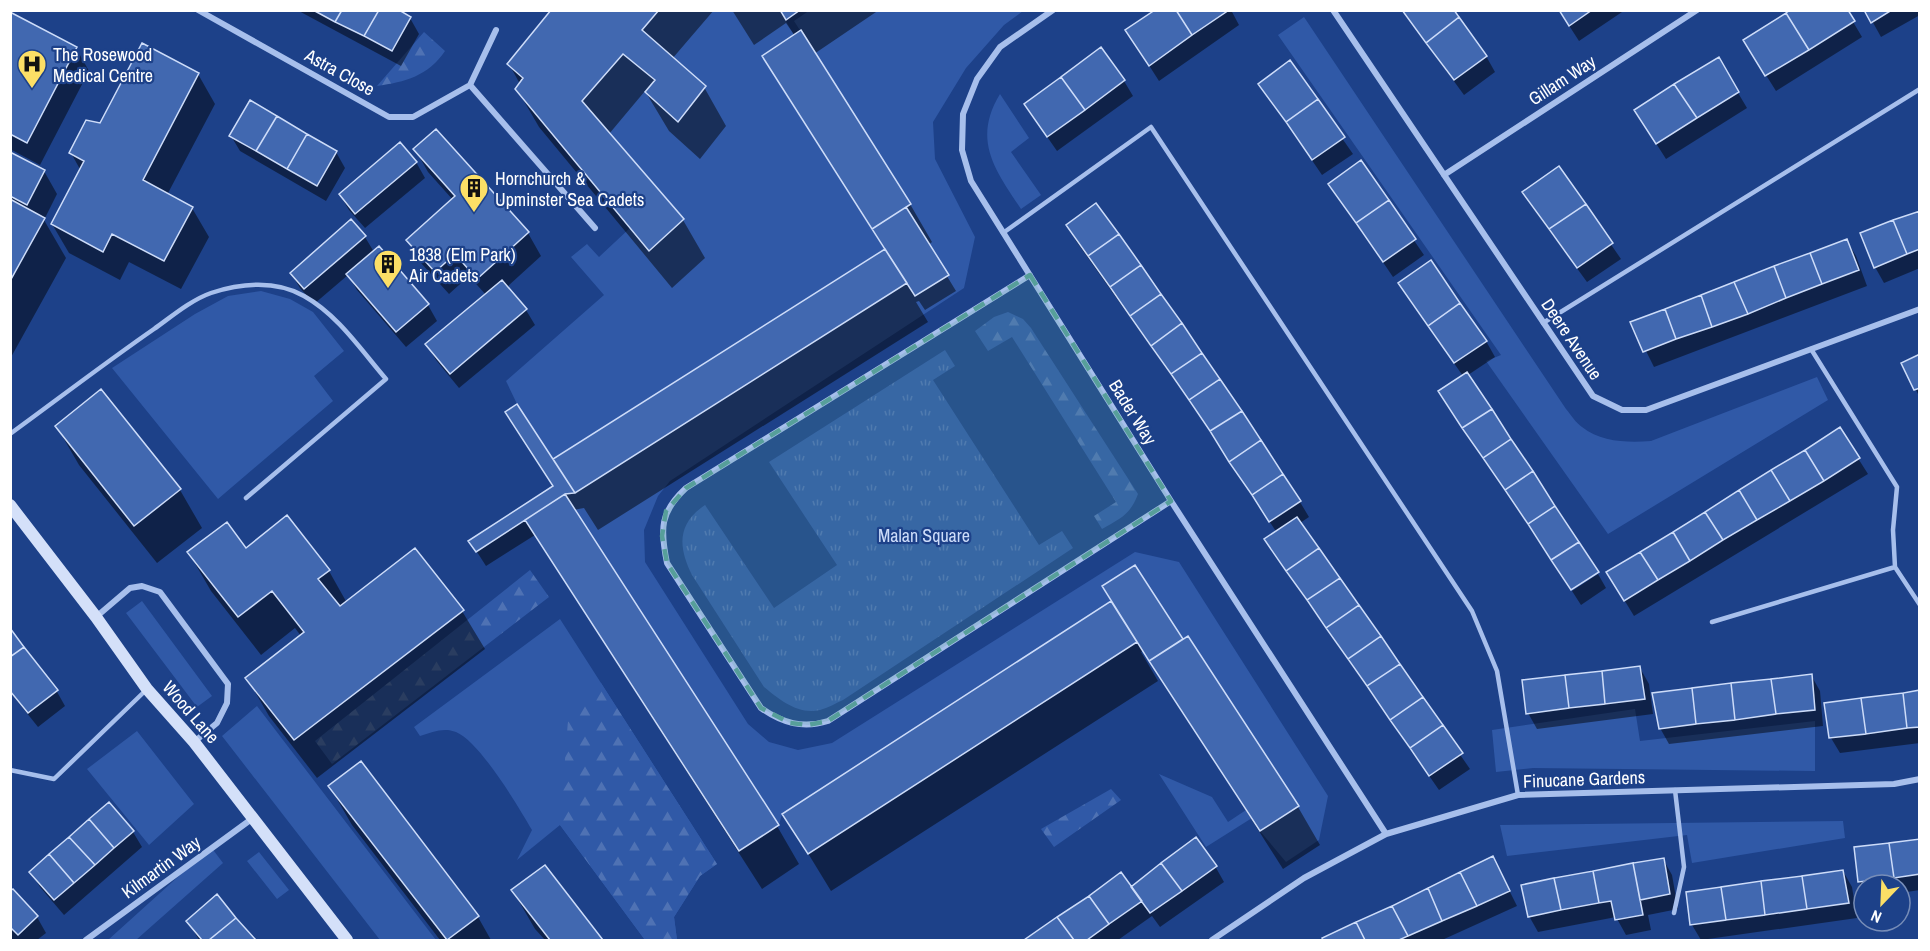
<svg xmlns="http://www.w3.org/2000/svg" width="1930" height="951" viewBox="0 0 1930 951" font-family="'Archivo Narrow',sans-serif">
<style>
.green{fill:#3059a7}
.forest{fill:url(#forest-firs)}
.park{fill:url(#park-tufts)}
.shadow{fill:#0007}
.building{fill:#4168b0;stroke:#cddcf9;stroke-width:1.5}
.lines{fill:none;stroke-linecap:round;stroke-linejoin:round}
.lane{stroke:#a7bfec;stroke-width:4.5}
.street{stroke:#a7bfec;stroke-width:6}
.secondary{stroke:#d4e0f9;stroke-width:12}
.marked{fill:#579f9a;fill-opacity:0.2;stroke:#579f9a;stroke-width:4.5;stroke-dasharray:12 8;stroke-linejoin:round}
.labels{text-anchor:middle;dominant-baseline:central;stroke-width:4.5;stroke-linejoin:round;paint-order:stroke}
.poi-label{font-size:18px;fill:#fff;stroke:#1d4189;text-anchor:start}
.street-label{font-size:18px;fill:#fff;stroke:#1d4189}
.park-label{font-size:18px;fill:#cddcf9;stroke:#1d4189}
</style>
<defs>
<pattern id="forest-firs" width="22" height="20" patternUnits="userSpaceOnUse" patternTransform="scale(1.5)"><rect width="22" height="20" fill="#3059a7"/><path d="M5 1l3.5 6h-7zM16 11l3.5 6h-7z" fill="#4f72b4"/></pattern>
<pattern id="park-tufts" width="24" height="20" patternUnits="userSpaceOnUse" patternTransform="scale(1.5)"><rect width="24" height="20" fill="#3059a7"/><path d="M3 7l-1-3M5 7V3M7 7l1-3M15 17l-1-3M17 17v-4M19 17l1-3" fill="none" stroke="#4f72b4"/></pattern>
</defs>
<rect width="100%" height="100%" fill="#1d4189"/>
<path class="green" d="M810,10L1023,11L1004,25L966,68L933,122L935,159L975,237L964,288L670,481L658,496L644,530L645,562L748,724L769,742L798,750L832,743L1135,552L1179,562L1328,796L1319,840L1286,862L1260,831L1299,806L1188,636L1183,639L1135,565L1102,586L1111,601L782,814L779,825L565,494L575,493L907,283L948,275L906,207L911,203L794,21Z
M659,11H780L794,35L762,56L885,249L553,459L517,404L506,381L604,295L571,257L587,244L599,257L630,228L649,251L684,219L582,101L623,54L655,80L646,93L678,122L642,30Z
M1304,17L1566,409C1571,415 1576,423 1582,427C1601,442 1628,443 1651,441L1817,377L1828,400L1608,534L1486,361L1501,355L1278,35Z
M1000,94L1029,138L1011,152L1041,195L1021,209C995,170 972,140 1000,94Z
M261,291L290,299L313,312L344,351L314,376L333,401L218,499L112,368L195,314L228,296Z
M142,601L212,696L197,707L126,613Z
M560,619L717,864L700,876L674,917L677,940H645L560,825L517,860L532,830C518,806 480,742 456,732C444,727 432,732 420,736L414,727Z
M257,706L436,940H380L222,736Z
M1635,709L1640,741L1815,721V771L1533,768L1496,772L1492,730Z
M137,731L194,804L149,845L87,769Z
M1159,774L1212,797L1228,822L1246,810L1252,818L1206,847Z
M1843,821L1845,838L1692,863L1687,835L1507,856L1500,825Z
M211,847L223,863L136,940H108Z
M259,852L289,890L277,899L247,861Z"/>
<path class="forest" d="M424,32L445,51C428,76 405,82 377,86Z
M1008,312L1023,319L1031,328L1138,494C1130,515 1121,518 1102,529L1094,516L1116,502L1012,337L988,351L975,331L994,317Z
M530,570L549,597L332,764L315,741Z
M601,683L717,864L700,876L674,917L677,940H645L560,825L569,707Z
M1111,789L1121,800L1054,847L1041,829Z"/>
<path class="park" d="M945,350L955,366L933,380L1039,545L1062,531L1073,548L843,700C836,703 828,708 820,710C798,715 780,700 764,687L692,575C678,547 677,524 705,505L774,608L837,565L769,462Z"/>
<path class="shadow" d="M297,10H397L410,18L419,34L401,66Z
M552,10H714L672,59L704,87L726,126L700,159L669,131L645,91L609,134L683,220L705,258L672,288L539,127L517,89L520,84L509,64Z
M732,10H879L814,54L910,204L932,242L928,245L956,291L925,310L919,301L916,302L928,322L598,530L584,508L573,510L777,826L799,864L762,889L535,535L486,566L470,541L554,487L556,466L885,250L786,94L764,56L795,36L786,23L754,45Z
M1157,10H1231L1239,25L1159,81L1127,31Z
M1402,10L1486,56L1495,72L1464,95Z
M1559,10H1625L1579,41Z
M1846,10L1862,37L1776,91L1754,56Z
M1866,10H1920V15L1881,37Z
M10,14L76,48L89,71L40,165L10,149Z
M1718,59L1747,108L1666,159L1645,126Z
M1289,62L1353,154L1322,175L1260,84Z
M198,74L215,104L167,195L192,208L209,237L181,289L129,262L120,280L69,253L52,224L81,171L71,153L101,124Z
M1124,81L1133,96L1057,151L1025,105Z
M436,131L528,233L541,256L507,287L526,310L535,325L459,388L436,360L427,345L486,295L469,276L449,294L421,263L408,240L453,200L428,172L415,149Z
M231,136L336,152L345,168L326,201L240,151Z
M10,154L44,171L57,194L44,220L66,258L10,359Z
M416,162L425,178L365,228L349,210L340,195Z
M1360,162L1424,255L1393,277L1330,184Z
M1558,168L1621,259L1587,282L1533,208L1524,192Z
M1920,212V268L1884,283L1875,267Z
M351,221L365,237L374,252L379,248L428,305L437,321L406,347L357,290L348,275L314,304L300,288L291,273Z
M1068,226L1180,324L1300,502L1309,517L1300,523L1470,769L1439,790L1275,555L1266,540L1277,533L1200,416L1076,241Z
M1847,241L1856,256L1867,286L1654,367L1632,323Z
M1409,299L1486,341L1495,357L1468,375L1571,589L1449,407L1463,376Z
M1920,356V398L1903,364Z
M57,427L180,490L202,528L157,563L79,465Z
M1840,430L1868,474L1634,616L1617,588Z
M246,550L329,571L347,603L462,611L485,649L317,778L269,716L247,678L301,636L295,628L261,655L211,591L189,553Z
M1135,567L1182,641L1187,638L1298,807L1320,845L1283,869L1144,650L1141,652L1158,681L831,891L784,814L1113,602Z
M1598,574L1606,588L1581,605L1572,591Z
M10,630L56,690L65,706L38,727L10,692Z
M1640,668L1649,684L1653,714L1537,729L1528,713Z
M1811,675L1820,691L1823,726L1669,744L1660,728Z
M1920,692V743L1840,753L1831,738Z
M361,763L478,917L491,940H440L352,825L330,787Z
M133,832L142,847L64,915L40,887L31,872Z
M1920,840V890L1900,893V885H1864V890L1859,882L1856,849Z
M1493,858L1517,906L1442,940H1320Z
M1663,859L1672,875L1678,909L1648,915L1651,930L1626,935L1616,917L1538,932L1529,916Z
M1215,866L1224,882L1160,927L1152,916L1118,940H1025L1121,875L1130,889Z
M545,867L601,940H545L535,929L513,891Z
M1843,871L1852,887L1857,918L1701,940L1692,925L1687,893Z
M13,891L37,917L46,933L37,940H10V893Z
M217,896L255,940H199L188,921Z"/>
<path class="building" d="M313,10H342L335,22Z
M342,10H379L364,36L335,22Z
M379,10H399L411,17L392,51L364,36Z
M551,10H659L642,30L706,86L678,122L645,92L655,80L623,54L582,101L684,219L649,251L515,89L523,78L507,64Z
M780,10H800L786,20Z
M1155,10H1176L1192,35L1149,66L1125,30Z
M1176,10H1229L1192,35Z
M1402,10H1454L1459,17L1426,43Z
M1559,10H1592L1569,26Z
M1790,10H1848L1855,21L1809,50L1786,13Z
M1864,10H1892L1871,23Z
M10,12L77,47L27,143L10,134Z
M1786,13L1809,50L1765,76L1743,40Z
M1459,17L1487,56L1454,80L1426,43Z
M801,30L911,204L872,229L762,56Z
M142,43L199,73L143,180L193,207L164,261L112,234L103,252L51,224L84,161L69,153L86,120L100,123Z
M1101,47L1125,80L1085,110L1061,77Z
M1719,57L1739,92L1697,118L1674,84Z
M1290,60L1318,99L1286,122L1258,84Z
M1061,77L1085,110L1047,137L1024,104Z
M1674,84L1697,118L1656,144L1634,110Z
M1318,99L1345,137L1312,160L1286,122Z
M250,100L277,116L256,151L229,136Z
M277,116L307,134L287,169L256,151Z
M436,129L529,232L477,279L455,254L435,272L406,240L455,196L413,149Z
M307,134L337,151L317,186L287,169Z
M400,142L417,162L355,214L339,194Z
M10,152L45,170L27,205L10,196Z
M1361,160L1389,200L1356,223L1328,184Z
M1559,166L1586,204L1549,229L1522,192Z
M10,199L45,218L10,281Z
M1389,200L1416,239L1383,262L1356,223Z
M1096,203L1119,234L1088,256L1066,225Z
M1586,204L1613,243L1577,268L1549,229Z
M906,207L949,275L915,296L872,229Z
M1920,211V249L1907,254L1893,220Z
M351,219L366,236L304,289L290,273Z
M1893,220L1907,254L1874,268L1860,233Z
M1119,234L1141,265L1110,287L1088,256Z
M1847,239L1859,270L1822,284L1810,253Z
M379,246L429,304L396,332L346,274Z
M885,249L907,283L575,493L553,459Z
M1810,253L1822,284L1786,298L1774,266Z
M1431,260L1460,303L1428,326L1398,283Z
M1141,265L1161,294L1130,316L1110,287Z
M1774,266L1786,298L1748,314L1734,282Z
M502,280L527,309L450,374L425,344Z
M1734,282L1748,314L1712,327L1701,295Z
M1161,294L1182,323L1151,346L1130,316Z
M1701,295L1712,327L1676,339L1665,309Z
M1460,303L1487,341L1454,363L1428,326Z
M1665,309L1676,339L1643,352L1630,322Z
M1182,323L1202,353L1171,374L1151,346Z
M1202,353L1220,379L1189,400L1171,374Z
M1920,354V388L1914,390L1901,363Z
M1467,372L1492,409L1462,428L1438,391Z
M1220,379L1242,411L1210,431L1189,400Z
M101,389L181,489L134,526L55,426Z
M517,404L575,493L565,494L476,552L468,541L553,486L505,412Z
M1492,409L1511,439L1483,458L1462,428Z
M1242,411L1261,440L1229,462L1210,431Z
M1840,427L1860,458L1824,481L1805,450Z
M1511,439L1533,471L1505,490L1483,458Z
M1261,440L1283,474L1252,495L1229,462Z
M1805,450L1824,481L1790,501L1771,470Z
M1771,470L1790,501L1757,520L1739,490Z
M1533,471L1555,506L1528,524L1505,490Z
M1283,474L1301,501L1269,522L1252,495Z
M1739,490L1757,520L1723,540L1705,512Z
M565,494L779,825L739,851L525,520Z
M1555,506L1579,542L1551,560L1528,524Z
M1705,512L1723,540L1690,561L1673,532Z
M287,515L330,570L318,579L340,606L415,548L464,610L294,740L245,678L304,632L272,591L238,617L187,552L227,522L246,548Z
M1297,517L1319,548L1286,571L1264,539Z
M1673,532L1690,561L1658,580L1640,552Z
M1579,542L1599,572L1571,590L1551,560Z
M1319,548L1340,578L1307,600L1286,571Z
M1640,552L1658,580L1624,601L1606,572Z
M1135,565L1183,639L1149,661L1102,586Z
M1340,578L1359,605L1326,628L1307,600Z
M1111,601L1137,642L808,854L782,814Z
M1359,605L1381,636L1348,659L1326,628Z
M10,628L24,647L10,657Z
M1188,636L1299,806L1260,831L1149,661Z
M1381,636L1400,664L1367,686L1348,659Z
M24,647L58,690L28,713L10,691V657Z
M1400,664L1423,697L1390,720L1367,686Z
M1640,666L1645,699L1605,704L1602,671Z
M1602,671L1605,704L1569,708L1565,675Z
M1812,674L1815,710L1776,714L1771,679Z
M1565,675L1569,708L1526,714L1522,680Z
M1771,679L1776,714L1735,720L1731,683Z
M1731,683L1735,720L1696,724L1692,688Z
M1692,688L1696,724L1659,729L1652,693Z
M1920,690V727L1907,728L1903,693Z
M1903,693L1907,728L1866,734L1861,698Z
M1423,697L1443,725L1410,748L1390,720Z
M1861,698L1866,734L1829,738L1824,703Z
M1443,725L1463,753L1429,776L1410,748Z
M361,761L479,916L447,940L328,786Z
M109,802L134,831L114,848L89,819Z
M89,819L114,848L95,865L69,837Z
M69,837L95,865L74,883L49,854Z
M1196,837L1217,866L1182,891L1161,863Z
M1920,839V874L1894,878L1889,843Z
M1889,843L1894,878L1858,882L1854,847Z
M49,854L74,883L54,900L29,872Z
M1493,856L1510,891L1477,906L1460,872Z
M1664,858L1670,894L1640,900L1633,863Z
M1161,863L1182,891L1150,913L1131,887Z
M1633,863L1643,915L1615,920L1611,901L1599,903L1593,871Z
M545,865L603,940H550L511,890Z
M1843,870L1849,903L1807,909L1802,876Z
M1593,871L1599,903L1561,910L1554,878Z
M1121,872L1142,901L1109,924L1089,896Z
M1460,872L1477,906L1442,921L1428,888Z
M1802,876L1807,909L1765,915L1761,881Z
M1554,878L1561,910L1528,917L1521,885Z
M1761,881L1765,915L1726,920L1721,887Z
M1721,887L1726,920L1690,925L1686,892Z
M1428,888L1442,921L1408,936L1392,906Z
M13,889L38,916L18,935L10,927V891Z
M217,894L236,918L209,940H202L186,921Z
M1089,896L1109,924L1087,940H1074L1057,917Z
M1392,906L1408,936L1399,940H1365L1356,922Z
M1057,917L1074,940H1024Z
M236,918L256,940H209Z
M1356,922L1365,940H1323L1322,938Z"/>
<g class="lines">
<path class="lane" d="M1003,233L1151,127L1472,611L1497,671L1518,795
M1543,323L1920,89
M1811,349L1897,487L1893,530L1895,567L1920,605
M10,434C58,399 105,363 154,329C171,317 191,300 211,293C241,283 276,280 304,296C338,315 361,350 386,379L246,498
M1712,622L1895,567
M10,770L54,779L145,691
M1674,913L1684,867L1675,790"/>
<path class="street" d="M198,10L389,117H413L470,85L595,228
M1053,10L1000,47L977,79L963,114L962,150L971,181L1171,501L1386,834
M1333,10L1593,396L1622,410H1646L1920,309
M470,85L496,30
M1444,175L1697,10
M1030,275L686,488C660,512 660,529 667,563L761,708C782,723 803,729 828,721L1171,501
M96,617L130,588L142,586L160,592L228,684L227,703L217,723L194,742
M86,940L253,818
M1212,940L1304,878L1386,834L1518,795L1894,784L1920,779"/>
<path class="secondary" d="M10,505L96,617L147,689L194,742L347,940"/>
</g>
<path class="marked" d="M1030,275L1171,501L828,721L808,725L790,723L761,708L667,563L662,536L666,511L686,488Z"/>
<defs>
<g id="hospital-pin" transform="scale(1.5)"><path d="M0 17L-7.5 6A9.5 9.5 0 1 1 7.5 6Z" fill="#fcdf66" stroke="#1d4189"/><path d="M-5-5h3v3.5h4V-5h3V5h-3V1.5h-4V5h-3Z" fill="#111"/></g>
<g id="building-pin" transform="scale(1.5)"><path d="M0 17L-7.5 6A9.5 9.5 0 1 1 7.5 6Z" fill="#fcdf66" stroke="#1d4189"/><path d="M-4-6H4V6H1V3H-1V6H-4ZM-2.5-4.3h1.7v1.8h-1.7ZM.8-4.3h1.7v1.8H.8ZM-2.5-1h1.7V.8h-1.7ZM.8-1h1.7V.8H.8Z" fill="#111"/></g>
</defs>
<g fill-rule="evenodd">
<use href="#hospital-pin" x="32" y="64"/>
<use href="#building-pin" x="474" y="188"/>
<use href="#building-pin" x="388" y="264"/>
</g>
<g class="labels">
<g class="poi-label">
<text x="53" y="54">The Rosewood<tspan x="53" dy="21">Medical Centre</tspan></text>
<text x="495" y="178">Hornchurch &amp;<tspan x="495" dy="21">Upminster Sea Cadets</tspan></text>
<text x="409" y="254">1838 (Elm Park)<tspan x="409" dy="21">Air Cadets</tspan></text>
</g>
<g class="street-label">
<text transform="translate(340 72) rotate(29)">Astra Close</text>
<text transform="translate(1562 80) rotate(-33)">Gillam Way</text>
<text transform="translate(1572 339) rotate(56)">Deere Avenue</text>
<text transform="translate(1133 412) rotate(58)">Bader Way</text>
<text transform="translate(191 712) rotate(49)">Wood Lane</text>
<text transform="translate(1584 779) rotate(-2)">Finucane Gardens</text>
<text transform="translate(161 867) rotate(-36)">Kilmartin Way</text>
</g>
<g class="park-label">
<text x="924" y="535">Malan Square</text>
</g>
</g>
<rect width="1930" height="951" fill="none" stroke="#ffffff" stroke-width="24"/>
<g transform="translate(1882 903) rotate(203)"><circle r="28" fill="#1d4189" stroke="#778db8" stroke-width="1.5"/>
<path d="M0-4.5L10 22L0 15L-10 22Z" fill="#fcdf66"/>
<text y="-9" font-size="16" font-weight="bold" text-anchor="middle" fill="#ffffff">N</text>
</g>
</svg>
